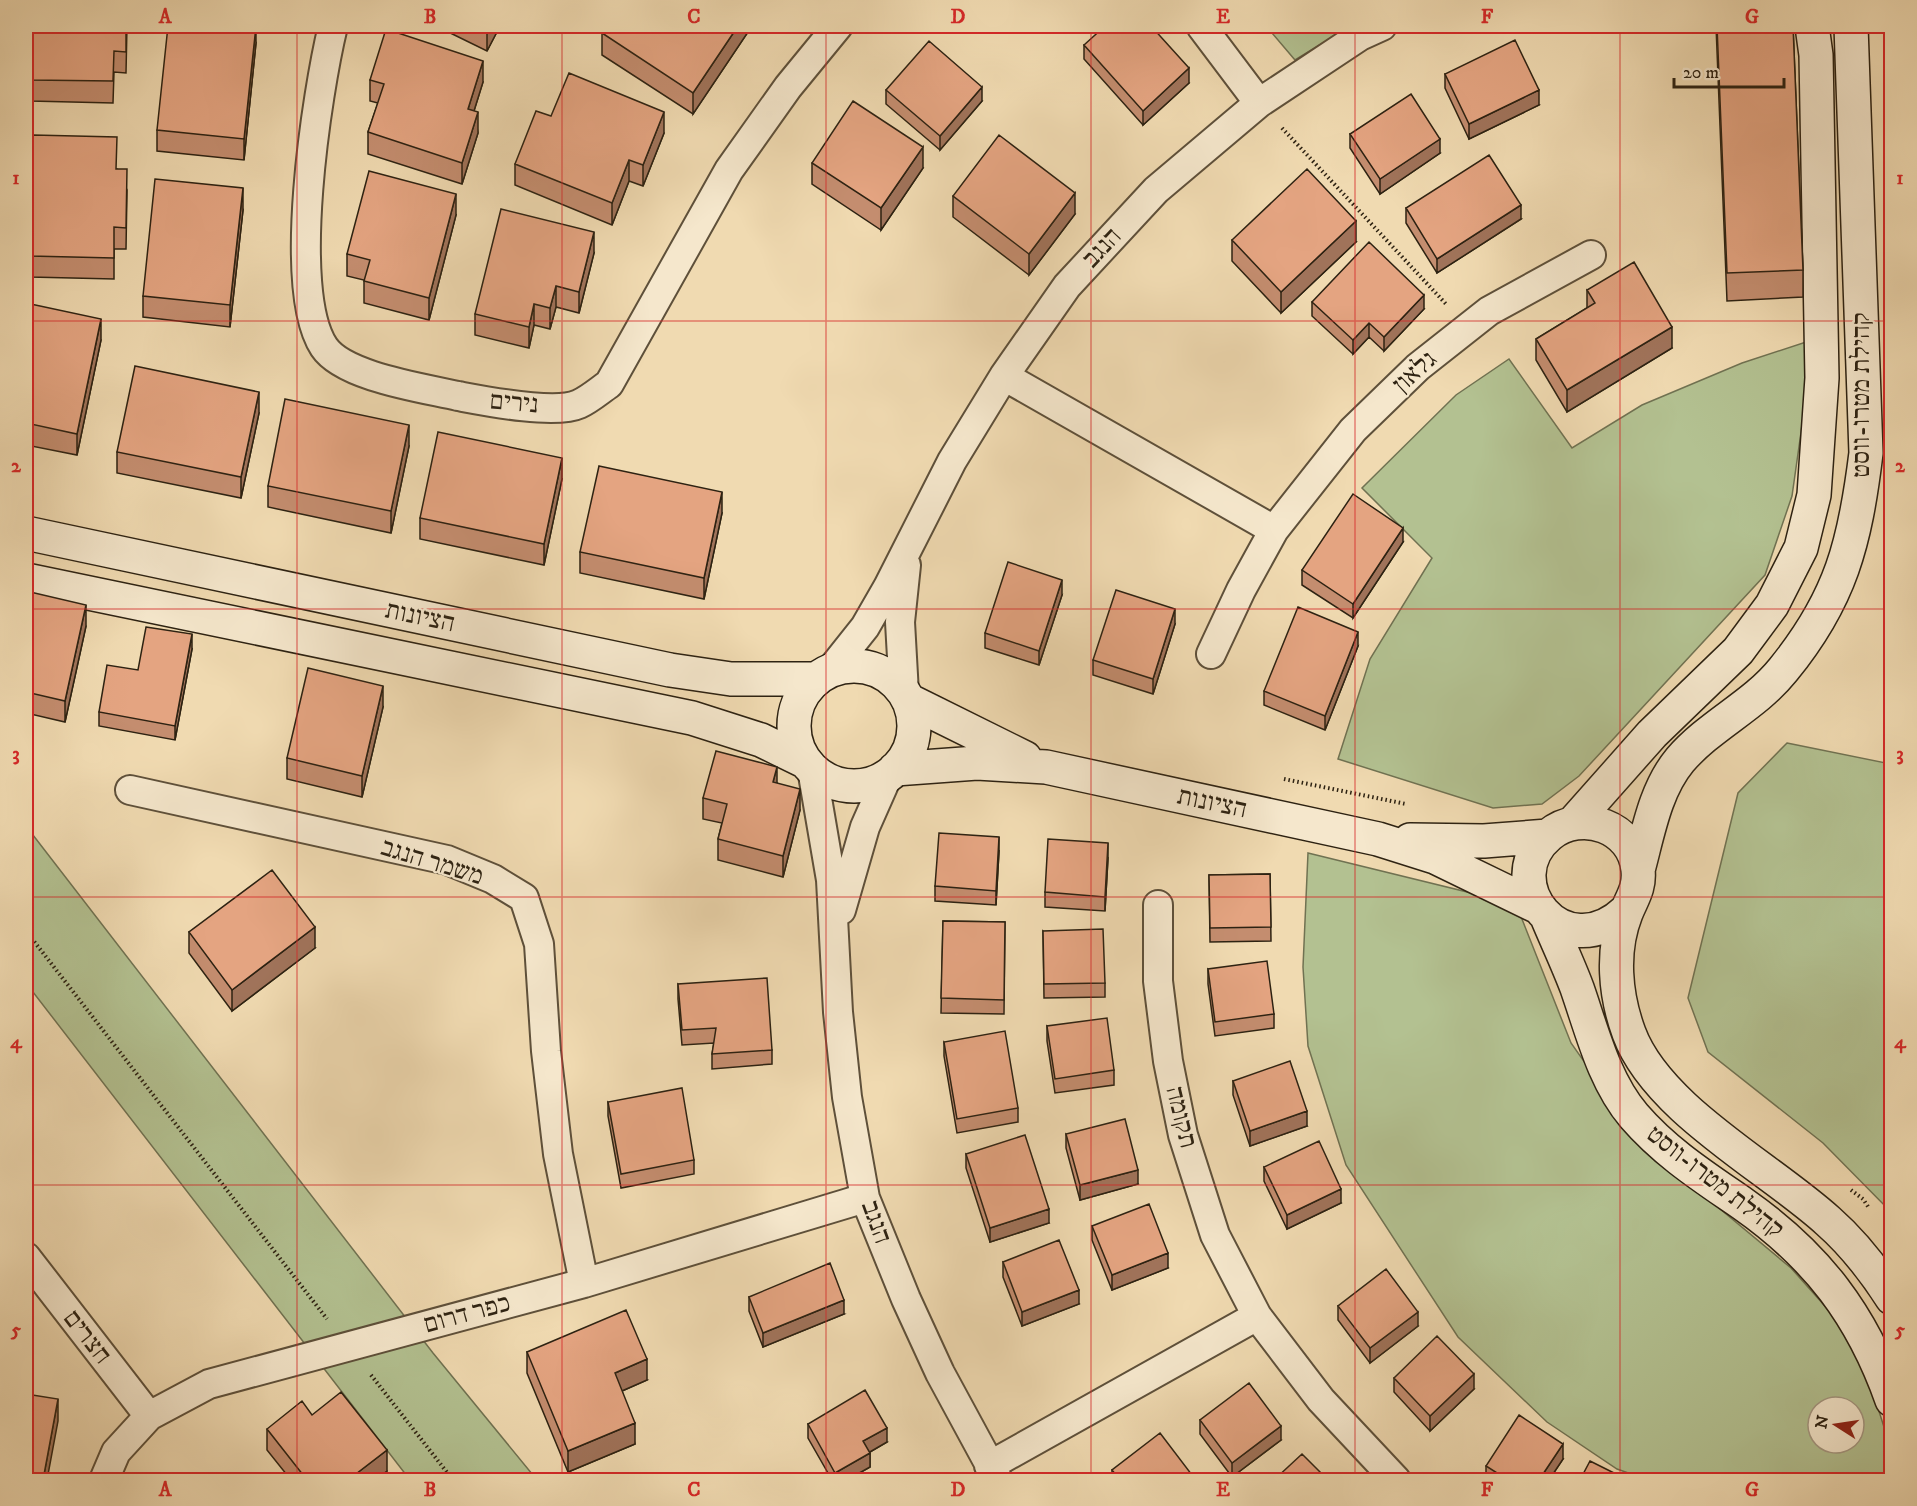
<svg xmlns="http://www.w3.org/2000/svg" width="1917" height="1506" viewBox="0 0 1917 1506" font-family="'IM FELL DW Pica','Frank Ruhl Libre',serif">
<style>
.green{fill:#b3c191;stroke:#707252;stroke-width:1.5;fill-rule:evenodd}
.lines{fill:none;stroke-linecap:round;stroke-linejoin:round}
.street-casing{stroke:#5e503a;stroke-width:32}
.secondary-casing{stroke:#2d2212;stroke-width:36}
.path{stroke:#2d2212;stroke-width:4;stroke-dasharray:1.5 3;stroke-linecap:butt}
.street{stroke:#f5e7cc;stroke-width:28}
.secondary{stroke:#f5e7cc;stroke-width:33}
.wall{fill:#c48d6f;stroke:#2d2212;stroke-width:1.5}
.shaded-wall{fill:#a0735a;stroke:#2d2212;stroke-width:1.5}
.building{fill:#e4a481;stroke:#2d2212;stroke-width:1.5}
.grid{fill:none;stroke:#d62828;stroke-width:1.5;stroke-opacity:0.55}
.labels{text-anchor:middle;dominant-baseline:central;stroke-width:4.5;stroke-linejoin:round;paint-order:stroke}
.street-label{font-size:26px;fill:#2d2212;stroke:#f5e7cc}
.neatline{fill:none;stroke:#d62828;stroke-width:2}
.grid-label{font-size:20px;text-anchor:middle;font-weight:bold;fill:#d62828}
</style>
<rect width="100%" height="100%" fill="#f0dab1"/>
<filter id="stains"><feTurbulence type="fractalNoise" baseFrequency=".00333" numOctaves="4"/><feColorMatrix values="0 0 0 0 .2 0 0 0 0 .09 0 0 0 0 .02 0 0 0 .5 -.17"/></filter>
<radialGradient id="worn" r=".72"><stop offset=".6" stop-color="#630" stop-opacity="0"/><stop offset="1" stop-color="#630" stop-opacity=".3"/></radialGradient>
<path class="green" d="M1266,26H1351L1295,60Z
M1806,342V397L1792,496L1765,575L1579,776L1542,804L1493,808L1338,759L1370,659L1432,558L1362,488L1456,395L1509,359L1572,448L1642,405L1742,363Z
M1787,743L1891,764V1212L1823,1143L1708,1052L1688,998L1738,793Z
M26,826L433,1353L537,1480H410L26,983Z
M1308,853L1516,904L1571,1043L1642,1144L1791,1268L1857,1342L1891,1449V1480H1648L1617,1469L1547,1422L1458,1337L1346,1165L1308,1046L1303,967ZM1818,1407H1854V1443H1818Z"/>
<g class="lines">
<g class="street-casing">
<path id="street" d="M333,26C317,92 286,290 324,347C344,377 424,388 458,396C485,401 555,415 579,404C590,399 600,390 609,384L729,170L788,87L838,26
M1201,26L1259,103
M1004,376L1274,530
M1211,654L1241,590L1274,530L1353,430L1418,367L1489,311L1591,255
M830,671L865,627L888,587L952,461L1004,376L1067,286L1156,190L1259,103L1360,36L1382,26
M904,693L900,622L906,565
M812,769L831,880L838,1012L847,1097L865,1198L906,1299L940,1373L998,1480
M130,790L447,860L493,879L524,898L539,944L546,1051L558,1154L584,1283
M1158,905V981L1168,1061L1183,1135L1215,1235L1257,1316L1321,1400L1396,1480
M841,910L865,827L888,775
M26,1257L149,1416
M989,1466L1257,1316
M104,1480L116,1452L149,1416L209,1384L584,1283L865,1198"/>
</g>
<g class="secondary-casing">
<path id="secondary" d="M26,533L670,670L731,679H816
M26,580L692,718L761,740L806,762
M794 726a60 60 0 1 1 120 0a60 60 0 1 1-120 0Z
M908,700L1025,758
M895,769L977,763L1046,767L1378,839L1435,857L1538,907
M1574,822L1652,734L1738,651L1772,605L1801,548L1814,495L1822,378L1816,55L1812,26
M1410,840L1484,841L1548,836
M1638,870C1648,833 1655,790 1680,760C1710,725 1754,706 1783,670C1841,599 1855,543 1866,453L1851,26
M1626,911C1563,970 1494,881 1549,835C1582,808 1634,827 1638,870C1640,888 1632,898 1626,913C1611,951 1615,995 1629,1033C1657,1109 1770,1168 1828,1221C1853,1243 1874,1270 1892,1298
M1547,917C1557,941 1568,964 1577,988C1592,1031 1604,1081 1634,1116C1666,1153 1704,1177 1743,1204C1817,1256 1862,1315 1892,1400"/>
</g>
<path class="path" d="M1282,128L1446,304
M1284,779L1406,804
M26,931L327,1319
M1851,1190L1863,1199L1869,1208
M371,1375L453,1480"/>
<use href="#street" class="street"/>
<use href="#secondary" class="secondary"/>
</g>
<path class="wall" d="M26,26H127L126,73L114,72L113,103L30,101V68H26Z
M436,26H500L487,51Z
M608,26H752L693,114L602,55V33Z
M1716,26H1793L1803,270V297L1727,301Z
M256,43L244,160L157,151V130Z
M1084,45L1189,83L1143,125L1084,59Z
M1445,74L1539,105L1469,139L1445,88Z
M370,80L483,82L474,111L478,133L462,184L368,154V132L378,103L370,101Z
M886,90L982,101L940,150L886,104Z
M551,116L664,133L643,186L629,181L612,225L515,185V164Z
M1350,134L1440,153L1380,194L1350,148Z
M812,163L923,168L881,230L812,184Z
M26,167L32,169H117L127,190L126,249H114V279L30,277V244H26Z
M953,196L1075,214L1029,275L953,217Z
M1406,208L1521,219L1437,273L1406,223Z
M243,210L230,327L143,317V296Z
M456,215L429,320L364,303V280L347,276V254Z
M1232,240L1356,242L1281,313L1232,261Z
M594,253L579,313L556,307L550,329L534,325L529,348L475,335V314Z
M1587,290L1672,348L1567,412L1536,360V339L1587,308Z
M1312,302L1424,309L1384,351L1369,337L1353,354L1312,316Z
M26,303L101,340L77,455L26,445Z
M259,413L241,498L117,473V452Z
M409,446L391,533L268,507V486Z
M562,479L544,565L420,539V518Z
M722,513L704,599L580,573V552Z
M1403,542L1353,618L1302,585V570Z
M26,591L86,626L65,722L26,713Z
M1062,595L1039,665L985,648V633Z
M1175,624L1153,694L1093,675V660Z
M1358,646L1325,730L1264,705V691Z
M192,649L175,740L99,726V712L138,670Z
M383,707L362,797L287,779V758Z
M777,783L800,810L783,877L718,860V839L722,823L703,819V798Z
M999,851L996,905L935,901V886Z
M1108,858L1105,911L1045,907V892Z
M1270,874L1271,941L1210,942L1209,875Z
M943,921L1005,922L1004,1014L941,1013Z
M1043,931L1105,983V997L1044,998Z
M189,932L315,948L232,1011L189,953Z
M1208,969L1274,1014V1028L1215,1036L1208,984Z
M678,984L772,1050V1064L712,1069V1054L714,1043L682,1045L678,999Z
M1047,1026L1114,1070V1085L1055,1093L1047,1041Z
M944,1042L1018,1108V1122L957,1133L944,1056Z
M1233,1081L1307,1126L1250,1146L1233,1095Z
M608,1102L694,1160V1174L621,1188L608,1116Z
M1066,1134L1138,1184L1080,1200L1066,1148Z
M966,1154L1049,1223L990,1242L966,1168Z
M1264,1167L1341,1203L1287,1229L1264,1181Z
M1092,1226L1168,1268L1112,1290L1092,1240Z
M1003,1262L1079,1304L1022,1326L1003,1277Z
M749,1297L844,1314L763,1347L749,1311Z
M1338,1306L1418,1326L1370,1363L1338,1320Z
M527,1352L647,1380L622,1391L635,1444L568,1472L527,1373Z
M1394,1378L1474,1389L1430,1431L1394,1392Z
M312,1415L387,1471L375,1480H291L267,1450V1429Z
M1200,1420L1281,1440L1232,1477L1200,1434Z
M808,1424L887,1442L870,1452V1467L847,1480H832L808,1438Z
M1563,1459L1549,1480H1486V1466Z
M1112,1470L1192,1480H1112Z"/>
<path class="shaded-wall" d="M256,26V43L244,160V139Z
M489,26H500L487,51V30Z
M738,26H752L693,114V93Z
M483,61V82L468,130V109Z
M1189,68V83L1143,125V111Z
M982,87V101L940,150V136Z
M1539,90V105L1469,139V124Z
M478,112V133L462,184V163Z
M664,112V133L643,186V165Z
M1440,139V153L1380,194V179Z
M923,147V168L881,230V208Z
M629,160V181L612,225V203Z
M243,188V210L230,327V305Z
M1075,193V214L1029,275V254Z
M456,194V215L429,320V298Z
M1521,205V219L1437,273V259Z
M1356,221V242L1281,313V292Z
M594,232V253L579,313V292Z
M556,286V307L550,329V308Z
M1424,295V309L1384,351V337Z
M534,304V325L529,348V327Z
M101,319V340L77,455V434Z
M1369,323V337L1353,354V340Z
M1672,327V348L1567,412V390Z
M259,392V413L241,498V477Z
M409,425V446L391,533V511Z
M562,458V479L544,565V544Z
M722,492V513L704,599V578Z
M1403,528V542L1353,618V604Z
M1062,580V595L1039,665V651Z
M86,605V626L65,722V701Z
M1175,609V624L1153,694V679Z
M1358,632V646L1325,730V716Z
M192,634V649L175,740V726Z
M383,686V707L362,797V776Z
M777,767V788L773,782Z
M800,789V810L783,877V856Z
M999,837V851L996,905V891Z
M1108,843V858L1105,911V897Z
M315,927V948L232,1011V990Z
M1307,1111V1126L1250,1146V1131Z
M1138,1170V1184L1080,1200V1185Z
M1341,1189V1203L1287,1229V1215Z
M1049,1209V1223L990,1242V1228Z
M1168,1253V1268L1112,1290V1275Z
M1079,1290V1304L1022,1326V1312Z
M844,1300V1314L763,1347V1333Z
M1418,1312V1326L1370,1363V1348Z
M647,1359V1380L615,1394V1373Z
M1474,1374V1389L1430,1431V1416Z
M58,1399V1421L47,1480H43Z
M635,1423V1444L568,1472V1451Z
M1281,1426V1440L1232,1477V1463Z
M887,1428V1442L863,1456V1441Z
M1563,1444V1459L1549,1480H1539Z
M387,1450V1471L375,1480H348Z
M870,1453V1467L847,1480H835V1473Z
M1192,1475V1480H1185Z"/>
<path class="building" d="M26,26H126V52L114,51L113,81L30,80V47H26Z
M168,26H256L244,139L157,130Z
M479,26H489L487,30Z
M608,26H738L693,93L602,33Z
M1105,26H1151L1189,68L1143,111L1084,45Z
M1717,26H1793L1803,270L1727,273Z
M386,29L483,61L468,109L478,112L462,163L368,132L384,84L370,80Z
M1515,40L1539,90L1469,124L1445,74Z
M929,41L982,87L940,136L886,90Z
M569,73L664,112L643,165L629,160L612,203L515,164L536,111L551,116Z
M1411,94L1440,139L1380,179L1350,134Z
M853,101L923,147L881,208L812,163Z
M33,135L117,137L116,169H127L126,228L114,227V258L30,256L31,223H26V167L32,169Z
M999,135L1075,193L1029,254L953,196Z
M1489,155L1521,205L1437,259L1406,208Z
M1307,169L1356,221L1281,292L1232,240Z
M369,171L456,194L429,298L364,281L370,260L347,254Z
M155,179L243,188L230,305L143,296Z
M501,209L594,232L579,292L556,286L550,308L534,304L529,327L475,314Z
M1369,242L1424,295L1384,337L1369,323L1353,340L1312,302Z
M1634,262L1672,327L1567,390L1536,339L1595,303L1587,290Z
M26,303L101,319L77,434L26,423Z
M135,366L259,392L241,477L117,452Z
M285,399L409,425L391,511L268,486Z
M438,432L562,458L544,544L420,518Z
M599,466L722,492L704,578L580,552Z
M1353,494L1403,528L1353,604L1302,570Z
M1008,562L1062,580L1039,651L985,633Z
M1116,590L1175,609L1153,679L1093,660Z
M26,591L86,605L65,701L26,692Z
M1298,607L1358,632L1325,716L1264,691Z
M146,627L192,634L175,726L99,712L107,665L138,670Z
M308,668L383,686L362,776L287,758Z
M716,751L777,767L773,782L800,789L783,856L718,839L727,804L703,798Z
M939,833L999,837L996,891L935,886Z
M1048,839L1108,843L1105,897L1045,892Z
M272,870L315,927L232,990L189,932Z
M1270,874L1271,927L1210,928L1209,875Z
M943,921L1005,922L1004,1000L941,998Z
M1103,929L1105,983L1044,984L1043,931Z
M1267,961L1274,1014L1215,1022L1208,969Z
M767,978L772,1050L712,1054L716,1028L682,1030L678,984Z
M1107,1018L1114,1070L1055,1079L1047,1026Z
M1005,1031L1018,1108L957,1119L944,1042Z
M1290,1061L1307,1111L1250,1131L1233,1081Z
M682,1088L694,1160L621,1174L608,1102Z
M1125,1119L1138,1170L1080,1185L1066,1134Z
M1025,1135L1049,1209L990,1228L966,1154Z
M1319,1141L1341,1189L1287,1215L1264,1167Z
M1149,1204L1168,1253L1112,1275L1092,1226Z
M1059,1240L1079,1290L1022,1312L1003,1262Z
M830,1263L844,1300L763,1333L749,1297Z
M1386,1269L1418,1312L1370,1348L1338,1306Z
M626,1310L647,1359L615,1373L635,1423L568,1451L527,1352Z
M1437,1336L1474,1374L1430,1416L1394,1378Z
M1249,1383L1281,1426L1232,1463L1200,1420Z
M865,1390L887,1428L863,1441L870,1453L835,1473L808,1424Z
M341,1392L387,1450L348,1480H307L267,1429L302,1401L312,1415Z
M26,1394L58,1399L43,1480H26Z
M1519,1415L1563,1444L1539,1480H1508L1486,1466Z
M1160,1433L1192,1475L1185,1480H1120L1112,1470Z
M1302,1454L1328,1480H1274Z
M1590,1461L1628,1480H1580Z"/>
<path class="grid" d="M297,26V1480M562,26V1480M826,26V1480M1091,26V1480M1355,26V1480M1620,26V1480M26,321H1892M26,609H1892M26,897H1892M26,1185H1892"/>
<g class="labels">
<g class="street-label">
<text transform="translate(1102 248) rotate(-47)">הנגב</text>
<text transform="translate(1415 372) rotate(-42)">גלאון</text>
<text transform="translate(1861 395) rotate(-90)">קהילת מטרו-ווסט</text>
<text transform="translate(514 403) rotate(5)">נירים</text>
<text transform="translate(420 617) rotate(12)">הציונות</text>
<text transform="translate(1212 803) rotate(12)">הציונות</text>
<text transform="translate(432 862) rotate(17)">משמר הנגב</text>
<text transform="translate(1181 1117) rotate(76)">תקומה</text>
<text transform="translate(1715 1182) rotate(38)">קהילת מטרו-ווסט</text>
<text transform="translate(876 1222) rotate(70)">הנגב</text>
<text transform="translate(467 1314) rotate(-15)">כפר דרום</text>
<text transform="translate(87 1337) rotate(52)">חצרים</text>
</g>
</g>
<rect width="1917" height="1506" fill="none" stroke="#f0dab1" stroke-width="66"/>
<g transform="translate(1836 1425) rotate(282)"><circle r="28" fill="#f5e7cc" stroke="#a59882" stroke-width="1.5"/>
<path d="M0-4.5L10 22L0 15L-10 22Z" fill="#8f2418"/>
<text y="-9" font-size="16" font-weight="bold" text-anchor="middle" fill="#2d2212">N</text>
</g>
<path d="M1674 78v9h110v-9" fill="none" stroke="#2d2212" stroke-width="3"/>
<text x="1683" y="78" font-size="18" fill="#2d2212" stroke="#f5e7cc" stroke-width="4.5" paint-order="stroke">20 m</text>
<rect x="33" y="33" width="1851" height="1440" class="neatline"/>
<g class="grid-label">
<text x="165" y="23">A</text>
<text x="430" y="23">B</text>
<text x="694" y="23">C</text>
<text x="958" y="23">D</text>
<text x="1223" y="23">E</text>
<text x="1487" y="23">F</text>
<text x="1752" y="23">G</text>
<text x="16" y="184">1</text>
<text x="1900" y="184">1</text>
<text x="16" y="472">2</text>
<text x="1900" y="472">2</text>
<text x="16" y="760">3</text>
<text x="1900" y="760">3</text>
<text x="16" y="1048">4</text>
<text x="1900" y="1048">4</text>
<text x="16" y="1336">5</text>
<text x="1900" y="1336">5</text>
<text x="165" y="1496">A</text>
<text x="430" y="1496">B</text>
<text x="694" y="1496">C</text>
<text x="958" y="1496">D</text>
<text x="1223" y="1496">E</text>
<text x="1487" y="1496">F</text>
<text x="1752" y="1496">G</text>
</g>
<rect width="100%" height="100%" filter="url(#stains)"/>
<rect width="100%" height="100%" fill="url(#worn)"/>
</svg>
